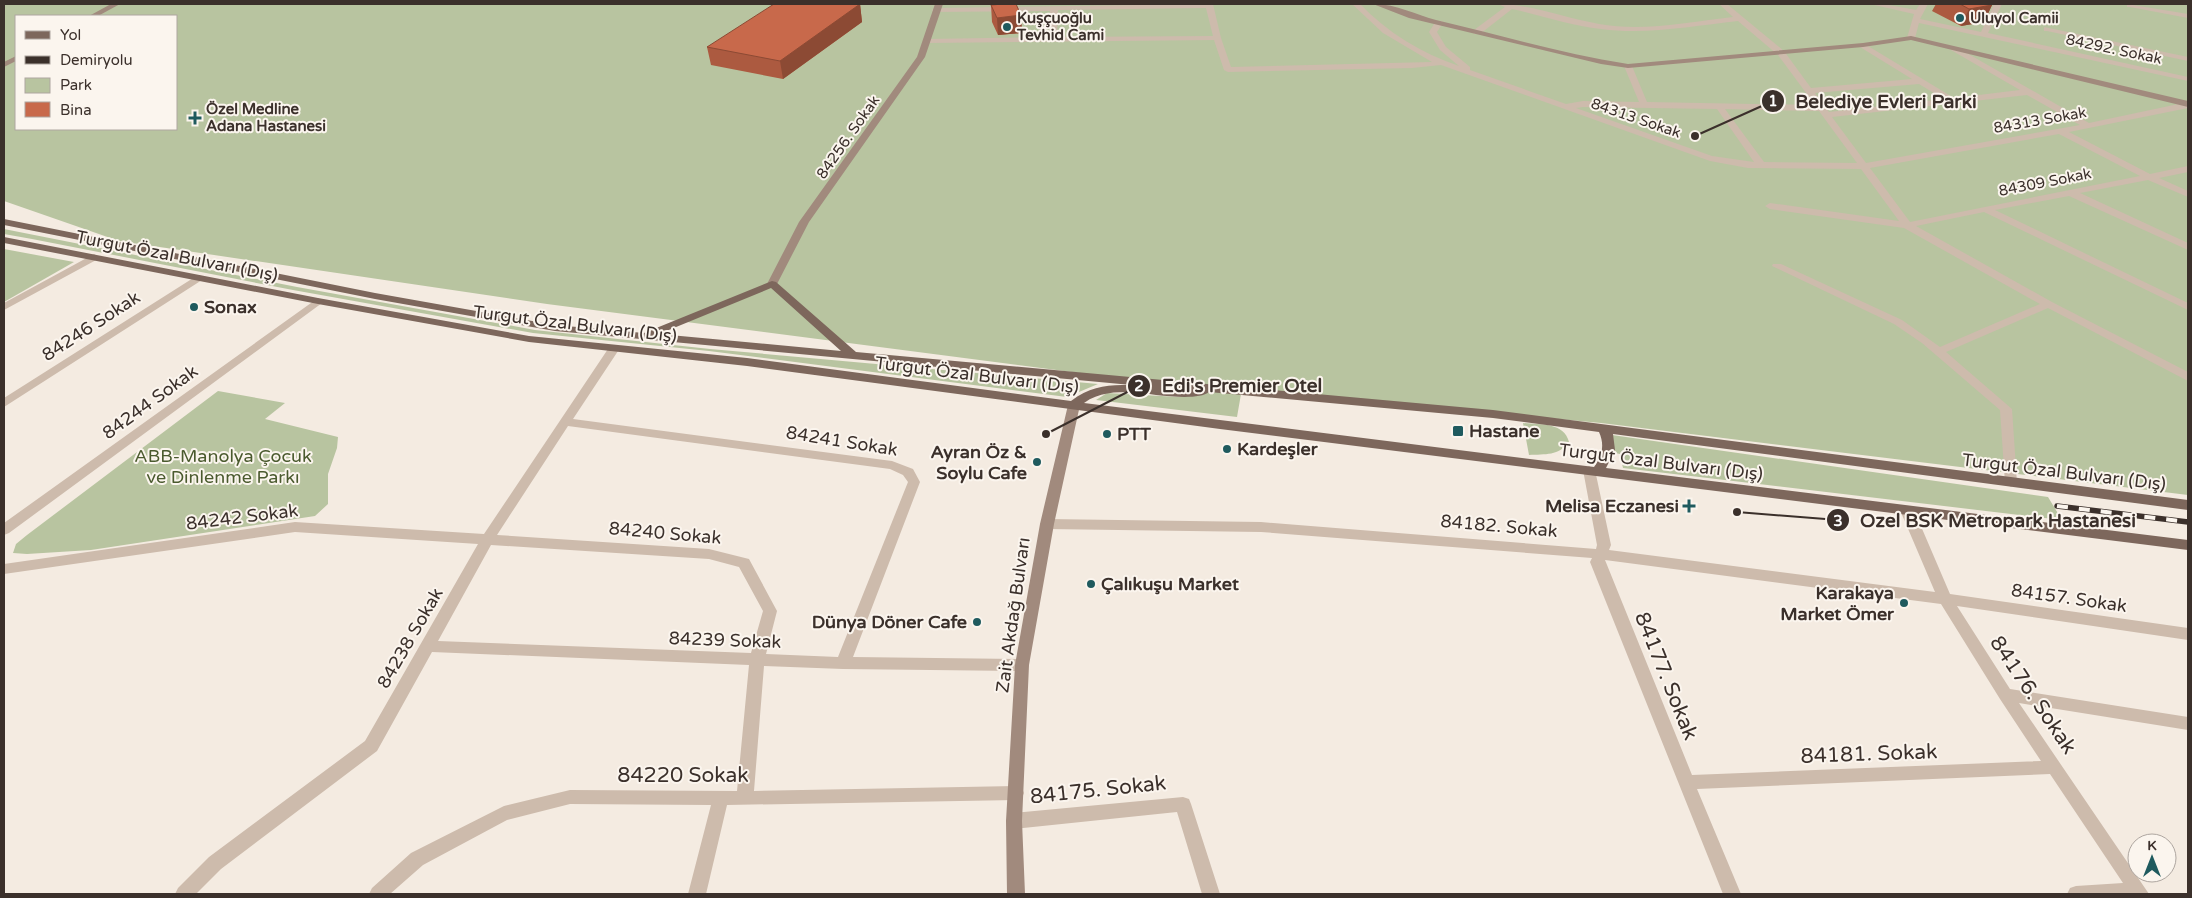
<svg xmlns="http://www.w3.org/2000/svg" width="2192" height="898" viewBox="0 0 2192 898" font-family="'Varela Round',sans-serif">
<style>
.green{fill:#b8c4a0;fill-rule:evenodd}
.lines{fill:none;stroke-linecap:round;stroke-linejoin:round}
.street{fill:#cdbbac;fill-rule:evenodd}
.secondary{fill:#a18a7d;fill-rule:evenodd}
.primary{fill:#7d675c;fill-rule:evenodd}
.rail-casing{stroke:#3b302b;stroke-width:5.5}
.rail{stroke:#fbf5ee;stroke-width:4;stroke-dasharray:11;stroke-linecap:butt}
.wall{fill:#ac5a40}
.shaded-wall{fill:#8c4a34}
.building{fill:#c8694b;stroke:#8c4a34}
.poi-dot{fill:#1f5a5e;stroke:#fbf5ee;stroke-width:2}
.labels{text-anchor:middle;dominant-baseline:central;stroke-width:4;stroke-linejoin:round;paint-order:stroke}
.far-poi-label{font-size:15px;font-weight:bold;fill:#3b302b;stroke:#fbf5ee;text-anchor:start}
.far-street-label{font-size:15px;fill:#3b302b;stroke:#fbf5ee}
.street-label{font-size:18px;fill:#3b302b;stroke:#fbf5ee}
.poi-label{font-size:18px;font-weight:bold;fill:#3b302b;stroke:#fbf5ee;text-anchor:start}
.park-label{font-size:18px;fill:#4a5a2e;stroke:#fbf5ee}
.near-street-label{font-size:21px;fill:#3b302b;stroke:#fbf5ee}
.leader{fill:none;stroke:#3b302b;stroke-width:2}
.callout-dot{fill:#3b302b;stroke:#fbf5ee;stroke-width:2}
.mark-label{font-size:15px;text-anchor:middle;font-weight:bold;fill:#fff}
.callout-label{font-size:19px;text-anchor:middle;font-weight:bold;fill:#3b302b;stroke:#fbf5ee;stroke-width:4;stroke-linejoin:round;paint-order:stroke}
</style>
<rect width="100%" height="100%" fill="#f4ebe1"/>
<path class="green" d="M4,4H2188V495L1601,423L1126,379L547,304L119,241L4,201ZM16,16H176V129H16Z
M4,229L297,287L535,330L710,349L1098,384L1067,397L709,351L533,333L293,290L32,239L4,234Z
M4,249L74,262L4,302Z
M1209,390L1241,394L1237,417L1096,400L1107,393L1179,397Z
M218,391L285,403L265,419L338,437L337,448L328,474V504L315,516L91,550L27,554L13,553L16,544L27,535Z
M1523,423C1540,425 1564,422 1569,442C1559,456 1545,454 1529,455Z
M1605,434L2048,497L2062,520L1623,468L1620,454L1606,451Z"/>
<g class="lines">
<path class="street" d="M1213,4L1221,38L1231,67L1432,62L1383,33L1352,4H1360C1388,33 1421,53 1459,66L1440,50L1429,32L1436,21H1442L1443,23L1437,32L1446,47L1470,67V70L1566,104L1583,101L1639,102L1624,66L1628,64L1632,66L1647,102L1815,105L1778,55L1738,21C1693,26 1646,35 1601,29C1571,26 1541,15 1512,9L1480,34H1474V30L1505,7L1498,4C1530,4 1565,18 1599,24C1642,32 1690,22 1733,17L1719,4H1727L1784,51L1811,88L1912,79L1860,47V43H1863L1954,98L2020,90L1951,50L1958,48L2089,123L2188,102V108L2069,132L2150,174L2188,166V172L2159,178L2188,191V197L2148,180L2080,193L2188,243V250L2069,196L1995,210L2188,303V310L1984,212L1916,226L2052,302L2188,372V381L2048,308L1946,352L2012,409L2017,483L2011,487L2005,483L2000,410L1922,343L1894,324L1772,266L1773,264H1781L1902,320L1940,347L2040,304L1904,228L1770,209L1765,206L1770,203L1899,221L1861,169L1748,168L1710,161L1441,65L1412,68L1228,72L1224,70L1214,40L927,43L923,41L927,39L1049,37L1050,11L933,12L932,10L936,8ZM1206,8L1213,36L1057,37L1058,10ZM1919,84L1944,99L1829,112L1815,93ZM2027,95L2080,125L1866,163L1832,117ZM1583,107L1717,109L1754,162L1712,156L1576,108ZM1725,109L1819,111L1857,163L1764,162ZM2059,134L2140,176L1910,222L1870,168Z
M1870,4H1884L1916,10L1920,4H1928L1920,19L1981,32L1994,4H2002L1988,33L2188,77V81L1919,23L1915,38L1911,40L1907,38L1914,14Z
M2127,4L2188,14V18L2130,7H2127Z
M2044,27L2188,57V61L2047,31H2044Z
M94,254L99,257L98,259L4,310V303Z
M198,275L202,276V280L4,407V398Z
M318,298L323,301L322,303L9,533L4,535V523Z
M614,345L620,348L573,419L892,461L913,469L920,482L853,657L1022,659L1027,661L1029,665L1027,669L1022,671L843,669L764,666L754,791L1016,786L1022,788L1024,793L1022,798L1016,800L727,805L706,894H688L711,805L570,804L507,820L423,865L390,894H369L372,888L411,853L504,806L570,790L737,791L749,665L432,652L377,751L221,869L196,894H175L178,888L209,857L365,741L478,544L295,532L4,574V564L295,522L484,534L610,346ZM568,426L890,469L903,475L908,482L838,657L766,654L777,611L749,559L709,549L497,535ZM491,545L709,559L739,567L763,611L751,653L438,641Z
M1589,466L1595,470L1611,545L1609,550L1935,592L1900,510L1902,507H1912L1914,510L1950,594L2188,628V640L1957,606L2010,689L2188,717V730L2019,703L2149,894H2067L2070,888L2076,886L2123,883L2050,774L1697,789L1741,894H1723L1590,562L1592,558L1261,532L1047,529L1042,527L1040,524L1042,521L1047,519L1261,522L1596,549L1597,545L1583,470ZM1605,560L1941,604L2000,699L2041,761L1692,775Z
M1183,797L1189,799L1191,804L1220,894H1202L1177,812L1014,829L1008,826L1006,821L1008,816L1014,813Z"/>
<path class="secondary" d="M111,4H120L98,16H89Z
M935,4H943L925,57L809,222L777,284L772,287L768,286L767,284L799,222L917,57Z
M1373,4C1393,3 1417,15 1436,20C1500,35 1563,54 1628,64L1863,43L1911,36L2188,101V107L1911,40L1863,47L1628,68L1601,64L1409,18Z
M16,56V61L4,67V62Z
M1074,401L1080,405L1054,524L1029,665L1022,821L1025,894H1007L1006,821L1015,665L1040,524L1068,405Z"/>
<path class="primary" d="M4,219L375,293L555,325L644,333L772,281L776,282L856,352L1493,410L2188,500V510L1613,434L1615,450L1606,468L2188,540V550L1220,429L747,366L529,342L318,304L4,243V237L318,298L529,336L747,358L1071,401C1094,384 1114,384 1142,386L555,331L375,299L4,225ZM771,288L841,351L659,334ZM1133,392C1150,394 1197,402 1209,392L1493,418L1599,432C1605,445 1602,456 1594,467L1084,403C1099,392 1115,392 1133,392Z"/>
<g class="rail-casing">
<path id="rail" d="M2057,506L2188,522"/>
</g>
<use href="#rail" class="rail"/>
</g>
<path class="wall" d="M860,4L862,22L783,79L711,65L707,47Z
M1936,4H1990L1992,5L1984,22L1961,26L1932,11Z
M991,5L1021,15L1022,33L998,35L992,22Z"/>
<path class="shaded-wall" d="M860,4L862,22L783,79L780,61Z
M1992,5L1984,22L1961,26L1969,9Z
M1021,15L1022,33L998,35L997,18Z"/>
<path class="building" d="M774,4H860L780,61L707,47Z
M1004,4H1016L1021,15L997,18L991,5Z
M1960,4H1990L1992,5L1969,9Z"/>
<g class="poi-dot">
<circle cx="1960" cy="18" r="5"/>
<circle cx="1007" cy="27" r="5"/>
<path d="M192.5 110.5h5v5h5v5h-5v5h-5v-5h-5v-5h5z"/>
<circle cx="194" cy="307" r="5"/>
<rect x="1452" y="425" width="12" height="12" rx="2.5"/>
<circle cx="1107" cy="434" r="5"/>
<circle cx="1227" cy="449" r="5"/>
<circle cx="1037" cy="462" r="5"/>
<path d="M1686.5 498.5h5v5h5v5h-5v5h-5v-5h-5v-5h5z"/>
<circle cx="1091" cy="584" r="5"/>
<circle cx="1904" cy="603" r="5"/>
<circle cx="977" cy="622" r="5"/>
</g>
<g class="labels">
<g class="far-poi-label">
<text x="1017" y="18">Kuşçuoğlu<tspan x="1017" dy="17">Tevhid Cami</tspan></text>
<text x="1970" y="18">Uluyol Camii</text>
<text x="206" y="109">Özel Medline<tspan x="206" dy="17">Adana Hastanesi</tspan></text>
</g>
<g class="far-street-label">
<text transform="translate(2114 49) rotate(12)">84292. Sokak</text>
<text transform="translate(1636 118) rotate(19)">84313 Sokak</text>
<text transform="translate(2040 120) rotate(-10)">84313 Sokak</text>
<text transform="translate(848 137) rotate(-55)">84256. Sokak</text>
<text transform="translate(2045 182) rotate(-11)">84309 Sokak</text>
</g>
<g class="street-label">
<text transform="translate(177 256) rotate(11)">Turgut Özal Bulvarı (Dış)</text>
<text transform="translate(575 324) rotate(7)">Turgut Özal Bulvarı (Dış)</text>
<text transform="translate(91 326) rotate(-33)">84246 Sokak</text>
<text transform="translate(977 375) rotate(7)">Turgut Özal Bulvarı (Dış)</text>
<text transform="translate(150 402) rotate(-36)">84244 Sokak</text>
<text transform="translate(842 441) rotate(9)">84241 Sokak</text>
<text transform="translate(1661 462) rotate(7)">Turgut Özal Bulvarı (Dış)</text>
<text transform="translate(2064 472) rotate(7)">Turgut Özal Bulvarı (Dış)</text>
<text transform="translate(242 517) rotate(-7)">84242 Sokak</text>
<text transform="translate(1499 526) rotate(5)">84182. Sokak</text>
<text transform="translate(665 533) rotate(5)">84240 Sokak</text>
<text transform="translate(2069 598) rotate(8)">84157. Sokak</text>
<text transform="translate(1013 615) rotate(-82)">Zait Akdağ Bulvarı</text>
<text transform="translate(410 638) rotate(-60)">84238 Sokak</text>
<text transform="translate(725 640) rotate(2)">84239 Sokak</text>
</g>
<g class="poi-label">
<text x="204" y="307">Sonax</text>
<text x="1469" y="431">Hastane</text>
<text x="1117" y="434">PTT</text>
<text x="1237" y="449">Kardeşler</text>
<text x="1027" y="452" text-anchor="end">Ayran Öz &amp;<tspan x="1027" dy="21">Soylu Cafe</tspan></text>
<text x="1679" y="506" text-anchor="end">Melisa Eczanesi</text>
<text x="1101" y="584">Çalıkuşu Market</text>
<text x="1894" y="593" text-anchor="end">Karakaya<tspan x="1894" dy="21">Market Ömer</tspan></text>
<text x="967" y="622" text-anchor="end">Dünya Döner Cafe</text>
</g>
<g class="park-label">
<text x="223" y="456">ABB-Manolya Çocuk<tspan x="223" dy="21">ve Dinlenme Parkı</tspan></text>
</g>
<g class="near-street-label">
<text transform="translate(1666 676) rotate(68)">84177. Sokak</text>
<text transform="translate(2033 695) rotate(56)">84176. Sokak</text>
<text transform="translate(1869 754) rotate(-2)">84181. Sokak</text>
<text x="683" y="775">84220 Sokak</text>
<text transform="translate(1098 790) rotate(-6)">84175. Sokak</text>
</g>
</g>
<path class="leader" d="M1695 136L1773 101M1046 434L1139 386M1737 512L1838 520"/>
<g class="callout-dot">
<circle cx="1695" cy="136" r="5"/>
<circle cx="1046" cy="434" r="5"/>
<circle cx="1737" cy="512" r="5"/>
<circle cx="1773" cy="101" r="12"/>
<circle cx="1139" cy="386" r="12"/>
<circle cx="1838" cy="520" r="12"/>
</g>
<g class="mark-label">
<text x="1773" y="106">1</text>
<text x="1139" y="391">2</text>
<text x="1838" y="526">3</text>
</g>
<g class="callout-label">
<text x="1886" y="108">Belediye Evleri Parki</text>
<text x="1242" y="392">Edi's Premier Otel</text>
<text x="1998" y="527">Ozel BSK Metropark Hastanesi</text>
</g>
<rect width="2192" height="898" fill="none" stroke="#3b302b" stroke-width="10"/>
<rect x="15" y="15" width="162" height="115" fill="#fbf5ee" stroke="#aea6a0"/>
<rect x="25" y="31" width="25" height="8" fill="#7d675c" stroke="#aea6a0"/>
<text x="60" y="40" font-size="15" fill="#3b302b">Yol</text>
<rect x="25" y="56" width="25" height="8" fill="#3b302b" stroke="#aea6a0"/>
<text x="60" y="65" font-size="15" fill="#3b302b">Demiryolu</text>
<rect x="25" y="78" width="25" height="15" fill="#b8c4a0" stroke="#aea6a0"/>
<text x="60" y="90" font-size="15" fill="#3b302b">Park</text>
<rect x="25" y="102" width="25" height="15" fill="#c8694b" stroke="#aea6a0"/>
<text x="60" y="115" font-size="15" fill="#3b302b">Bina</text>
<g transform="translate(2152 858)"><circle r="24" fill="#fbf5ee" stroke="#aea6a0"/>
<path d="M0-4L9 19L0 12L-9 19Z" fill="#1f5a5e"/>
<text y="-8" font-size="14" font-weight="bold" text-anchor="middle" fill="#3b302b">K</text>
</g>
</svg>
